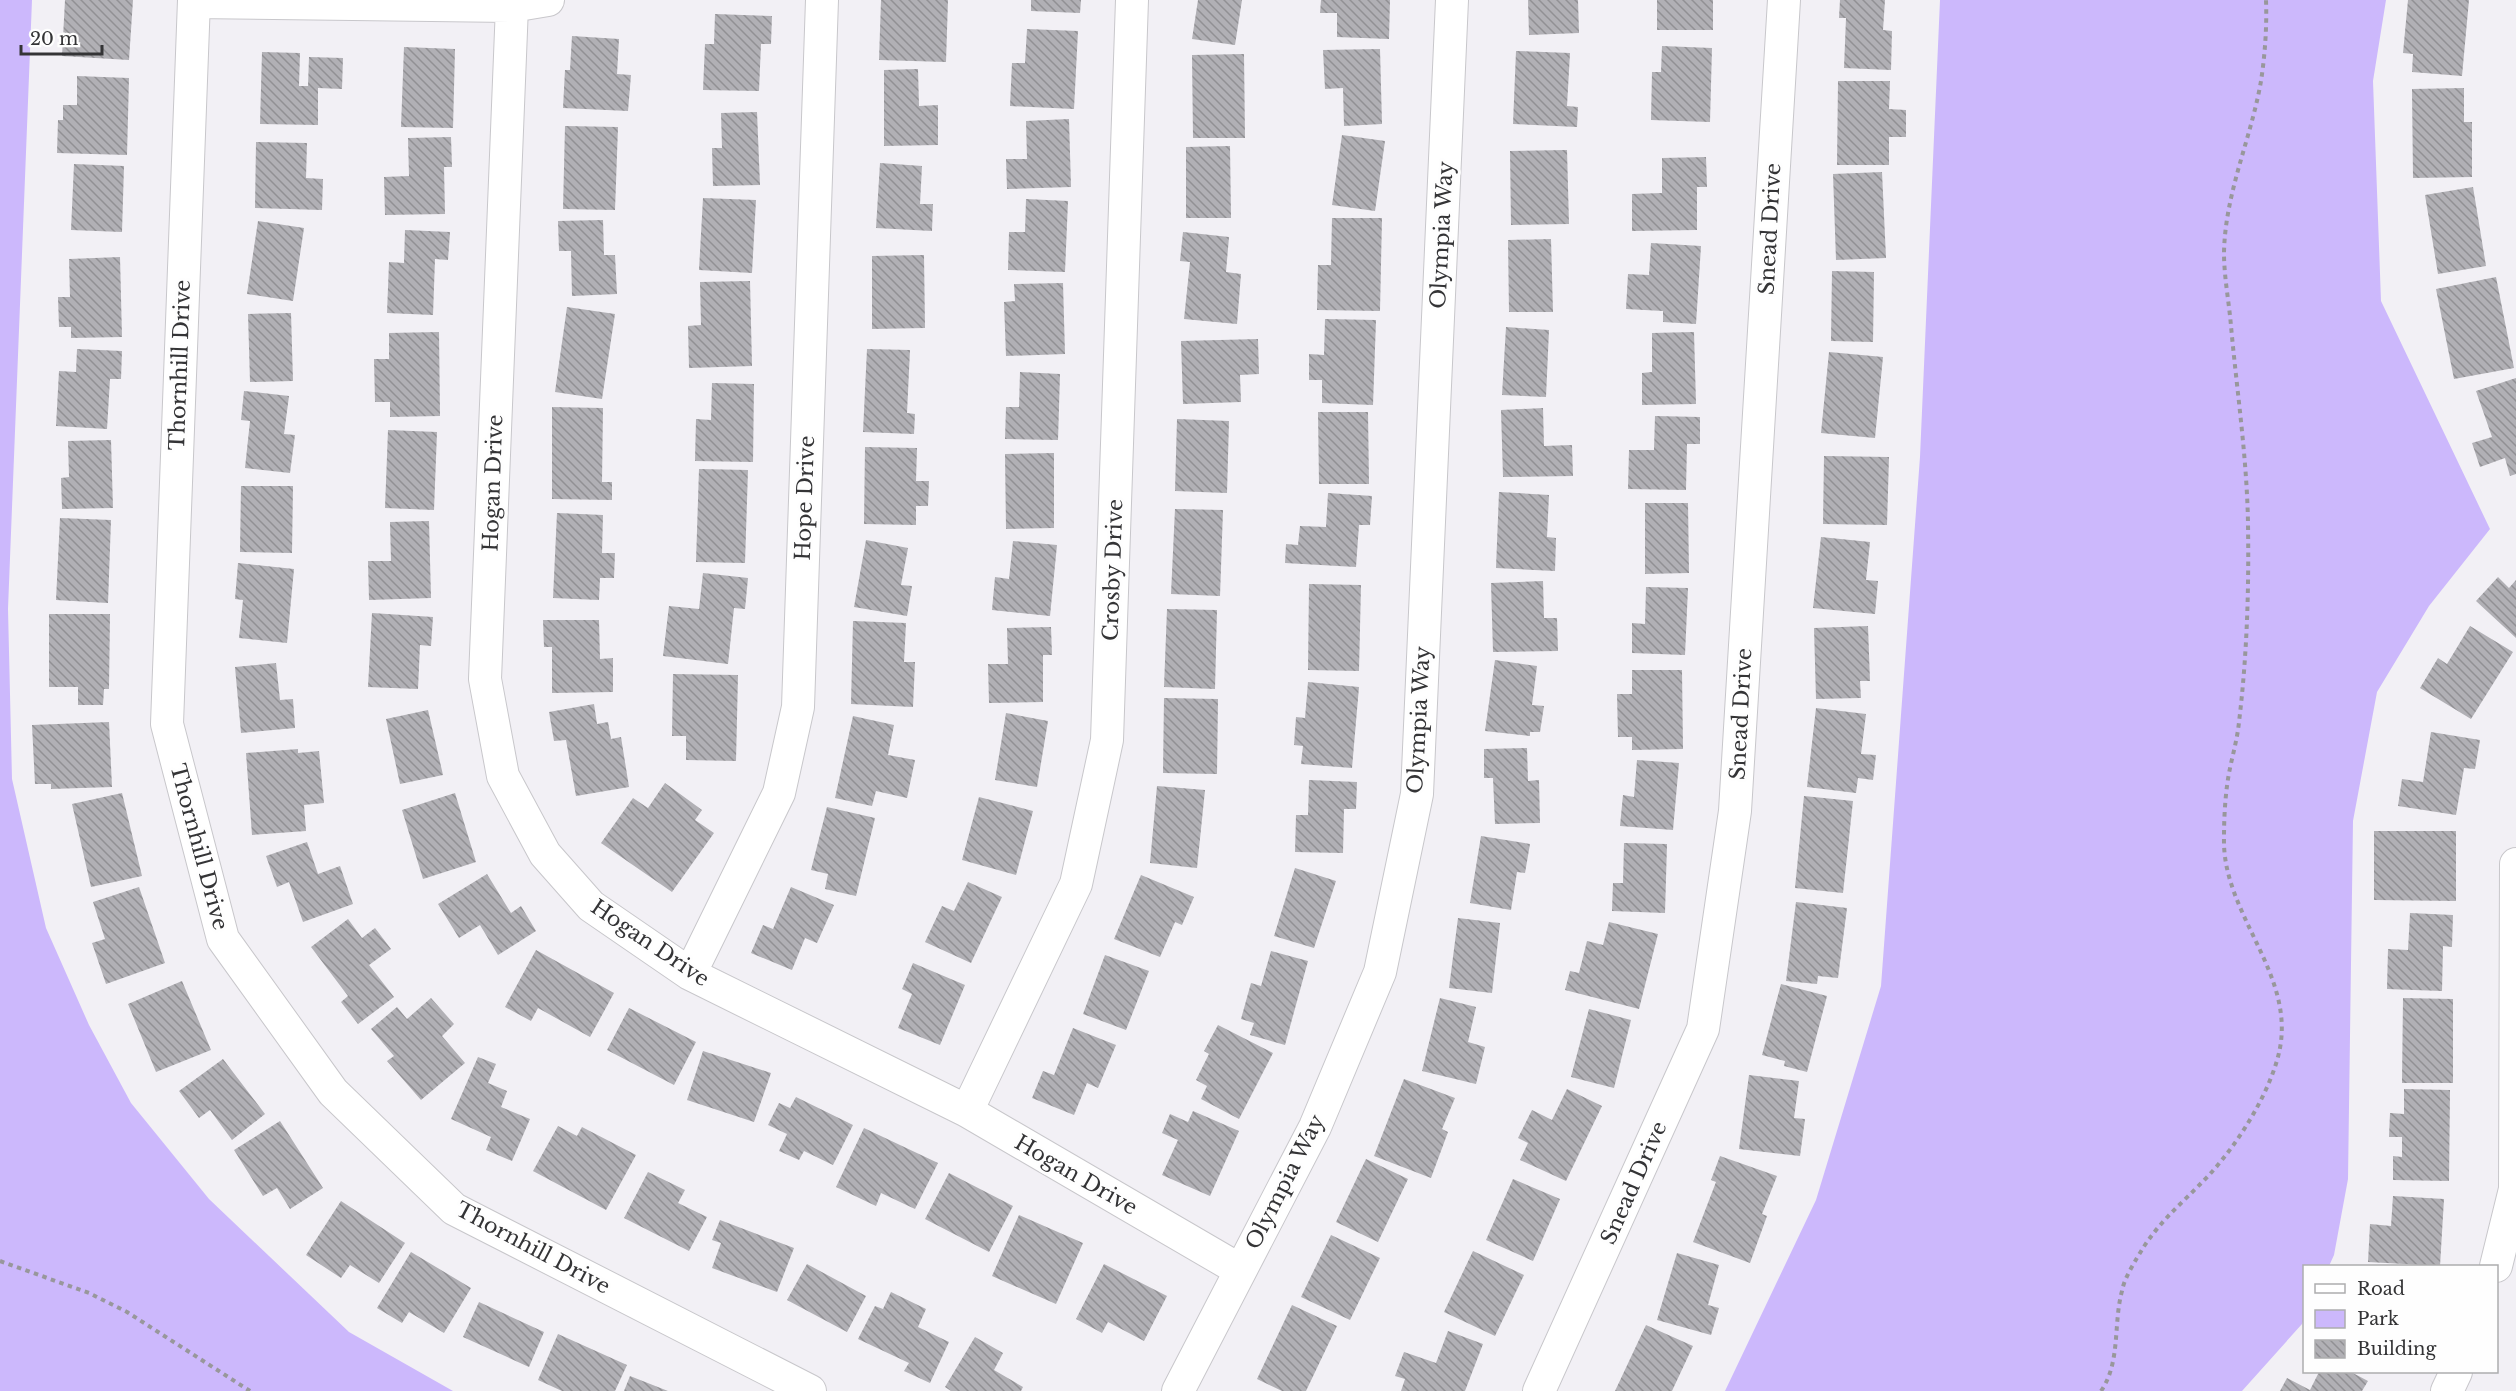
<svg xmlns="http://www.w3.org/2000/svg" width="2516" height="1391" viewBox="0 0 2516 1391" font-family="'Libre Baskerville',serif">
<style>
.green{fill:#ccb8fc}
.building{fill:url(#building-back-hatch)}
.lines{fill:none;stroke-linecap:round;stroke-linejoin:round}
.minor-casing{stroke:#c8c7cb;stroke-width:34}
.path{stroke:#98979b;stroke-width:4;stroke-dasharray:4.5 4.5;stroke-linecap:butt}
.minor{stroke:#fff;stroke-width:32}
.labels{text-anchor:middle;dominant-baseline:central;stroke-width:6;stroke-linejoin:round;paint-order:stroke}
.street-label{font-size:21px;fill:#343436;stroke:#fefefe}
</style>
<defs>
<pattern id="building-back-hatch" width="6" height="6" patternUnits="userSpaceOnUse" patternTransform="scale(1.5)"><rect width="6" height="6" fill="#b1b0b5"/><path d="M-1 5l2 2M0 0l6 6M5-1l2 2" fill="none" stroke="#919094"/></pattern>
</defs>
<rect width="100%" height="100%" fill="#f2f0f5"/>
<path class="green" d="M0,0H32L8,609L12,779L46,928L89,1025L131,1103L209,1199L349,1332L453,1391H0Z
M1940,0H2386L2373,81L2381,301L2490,529L2429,606L2377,692L2353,821L2348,1179L2334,1255L2329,1266H2304V1319L2302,1324L2242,1391H1725L1816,1200L1881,986L1920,457Z"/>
<path class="building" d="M65,0H133L129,60L62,56Z
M881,0H948L946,62L879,60Z
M1031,0H1081L1080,13L1031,11Z
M1198,0H1242L1235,45L1192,39Z
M1321,0H1390L1389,39L1337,37V13H1320Z
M1528,0H1578L1579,33L1529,35Z
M1657,0H1713V30H1657Z
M1840,0H1885L1883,30L1892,31L1891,70L1844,68L1846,18H1839Z
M2408,0H2469L2462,76L2412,72L2413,54L2403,53Z
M715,14L772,16L771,44H761L759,91L703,90L705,44H714Z
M1027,29L1078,31L1074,109L1010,106L1012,63H1025Z
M572,36L619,39L617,74L631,75L628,111L563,108L565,70H570Z
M1662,46L1712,48L1710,122L1651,120L1652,72H1661Z
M404,47L455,49L453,128L401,127Z
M1380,49L1382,124L1344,126L1343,88L1325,89L1323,50Z
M1516,51L1570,53L1567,106L1578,107L1577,127L1513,124Z
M262,52L300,53L299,86H308L309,57L343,58L342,89L318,88V125L260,124Z
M1244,54L1245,138H1193L1192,55Z
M918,69L919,106L938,105V145L884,146V70Z
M77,76L129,78L127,155L57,153L58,120H63V105H77Z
M1838,81H1890L1889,109L1906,110V137H1889V165H1837Z
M2464,88V122H2472V177L2413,178L2412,89Z
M757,112L760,185L713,186L712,148H722L721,113Z
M1069,119L1071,187L1007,189L1006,159H1027L1026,121Z
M565,126L618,127L615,210L563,209Z
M1342,135L1385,141L1375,211L1332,205Z
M451,137L452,167H444L445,214L385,215L384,177L409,176L408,138Z
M256,142L307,143L306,178L323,179L322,210L255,208Z
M1230,146L1231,218H1186V147Z
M1567,150L1569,224L1511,225L1510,151Z
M1706,157L1707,187H1697V230L1632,231V194L1662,193V158Z
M880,163L922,166L920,204H933L932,231L876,228Z
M74,164L124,166L122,232L71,230Z
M1882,172L1886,258L1836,260L1833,174Z
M2473,187L2486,266L2438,274L2425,195Z
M703,198L756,200L752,273L699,270Z
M1026,199L1068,201L1065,272L1008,270L1009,232H1025Z
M1332,218H1382L1380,311L1317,310L1318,265H1331Z
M603,220L604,255H615L617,294L572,296L571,251H559L558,221Z
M258,221L304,228L293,301L247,294Z
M405,230L450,232L448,260L435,259L433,315L387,313L389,262L404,263Z
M1183,232L1229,237L1226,272L1241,274L1237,324L1184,319L1190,262L1180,261Z
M1551,239L1553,312H1509L1508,240Z
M1651,243L1701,246L1696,324L1663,322V311L1626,309L1628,274L1649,275Z
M924,255L925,328L872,329V256Z
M120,257L122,337L71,338V327H59L58,297H70L69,259Z
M1832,271L1874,272L1873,342L1831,341Z
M2496,277L2514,368L2454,379L2436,289Z
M750,281L752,366L689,368L688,326L701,325L700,282Z
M1063,283L1065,354L1006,356L1004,302L1015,301L1014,284Z
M567,307L615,314L602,399L555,392Z
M291,313L293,381L250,382L248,314Z
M1325,319L1376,320L1373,405L1322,403V380H1309V354L1324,355Z
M1506,327L1549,330L1546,397L1502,395Z
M439,332L440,416L390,417V402H375L374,359H389V333Z
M1694,332L1696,404L1642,405V373L1652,372V333Z
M1258,339L1259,374L1240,375L1241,402L1183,404L1181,341Z
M77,349L122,351L121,379H110L107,429L56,426L59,371L76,372Z
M867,349L910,350L907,413L915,414L914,434L863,432Z
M1829,352L1883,357L1875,438L1821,433Z
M1020,372L1060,374L1058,440L1005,439L1006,407H1019Z
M2516,378V474L2510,476L2505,458L2480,467L2472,443L2492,437L2476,391Z
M712,383L754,384L753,462L695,461L696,419L711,420Z
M244,391L289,396L284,434L295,435L290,473L245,468L250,421L241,420Z
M552,407L603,408L602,482H612V500L552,499Z
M1543,408L1544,446L1572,445L1573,476L1503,477L1501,410Z
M1318,412H1368L1369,484H1319Z
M1655,416L1700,417V444H1687L1686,490L1628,489L1629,450H1654Z
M1177,419L1229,421L1227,493L1175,491Z
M388,430L437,432L434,510L385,508Z
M111,440L113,508L62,509L61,478L69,477L68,441Z
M865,447L917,448L916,481H929L928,506H916V525L864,524Z
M1054,453V528L1006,529L1005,454Z
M1824,456L1889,457L1887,525L1823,524Z
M699,469L748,470L745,563L696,562Z
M241,486H293L292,553L240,552Z
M1499,492L1549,495L1547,537L1556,538L1555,571L1496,568Z
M1328,493L1372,496L1370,525H1359L1356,567L1285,563L1286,544L1298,545L1300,526L1326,527Z
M1645,503H1688L1689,573L1645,574Z
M1175,509L1223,510L1220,596L1171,594Z
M557,513L603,515L602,553H615L614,578H600L599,600L553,598Z
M60,518L111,520L108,603L56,600Z
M429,521L431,598L369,600L368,561H391L390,522Z
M1821,537L1870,542L1866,580L1878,581L1875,614L1813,608Z
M866,540L908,548L901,585L912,586L907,616L854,607Z
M1013,541L1057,545L1050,616L992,610L995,577L1009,579Z
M238,563L294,569L287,643L239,638L243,600L235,599Z
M703,573L748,578L745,609L734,608L728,664L663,656L669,606L699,609Z
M2498,577L2509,588L2516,580V638L2476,601Z
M1543,581L1544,618H1557L1558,651L1493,652L1491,583Z
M1309,584L1361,585L1359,671L1308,670Z
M1646,587L1688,588L1685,655L1632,653V623L1645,624Z
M1167,609L1217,610L1215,689L1164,687Z
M372,613L433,617L431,646L420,645L418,689L368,687Z
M49,614H110L109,689H104L103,705H78V687H49Z
M543,620H599L600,659L613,658V692L552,693V647H544Z
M853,621L906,623L904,662H915L913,707L851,704Z
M1868,626L1870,681H1860L1861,698L1816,699L1814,628Z
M2470,626L2513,652L2471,719L2420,688L2438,658L2447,664Z
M1051,627L1052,655H1043V702L989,703L988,664H1008L1007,628Z
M1495,660L1537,666L1532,705L1544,706L1540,732H1530V736L1485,731Z
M276,663L280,700L293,699L295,728L241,733L235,667Z
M1632,670H1682L1683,749L1632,750V737H1618L1617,694H1632Z
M673,674L738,675L736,761L686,760V736H672Z
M1308,682L1359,687L1352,768L1301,764L1303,746L1294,745L1296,717L1305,718Z
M1164,698L1218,699L1217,774L1163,773Z
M594,704L597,724L608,722L611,739L621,737L629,787L576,796L566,740L554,741L549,712Z
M1816,708L1866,714L1861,754L1876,755L1873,780L1858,778L1856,793L1807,787Z
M428,710L443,775L400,784L386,719Z
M1006,713L1048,721L1037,787L995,780Z
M853,716L894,725L888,755L915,760L907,798L876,791L872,806L835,798Z
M109,722L112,787L51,789V784H35L32,725Z
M2431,732L2480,740L2475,769L2464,768L2456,815L2398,806L2402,779L2423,782Z
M1527,748L1528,781L1539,780L1540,823L1495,824L1493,778H1484V749Z
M298,749V753L319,751L324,803L304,805L306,831L252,835L246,753Z
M1637,760L1679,763L1673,830L1620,826L1623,795L1634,797Z
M1309,780L1357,782L1356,809H1344L1343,853L1295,852L1296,815H1308Z
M665,783L702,810L695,820L714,833L672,892L601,843L633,798L648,808Z
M1157,786L1205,790L1197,868L1150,863Z
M122,793L142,876L91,887L72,804Z
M455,793L476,862L423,879L402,810Z
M1804,796L1853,801L1843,893L1795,888Z
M979,797L1033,811L1016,875L962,860Z
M827,807L875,818L856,896L825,889L828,874L811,870Z
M2374,831H2456V901L2374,900Z
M1481,836L1530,844L1525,873L1517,872L1511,910L1470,903Z
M307,842L318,874L340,866L353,904L303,922L289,882L277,887L266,856Z
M1624,843L1667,844L1665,913L1612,911L1613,883H1623Z
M1295,868L1336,881L1314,948L1274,936Z
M487,874L511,913L521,906L536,931L498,955L480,925L459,938L438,904Z
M1141,875L1194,897L1182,925L1175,922L1160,957L1114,939Z
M968,882L1002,897L971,963L925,942L942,906L954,911Z
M139,887L165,963L106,984L92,943L105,939L93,902Z
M791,887L834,905L817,943L805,938L792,970L751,953L763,925L773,929Z
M1796,902L1847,908L1838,978L1818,976L1817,984L1786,981Z
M2410,913L2453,915L2452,947L2443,946L2442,991L2387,989L2388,949L2408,950Z
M1458,918L1500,923L1492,993L1449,988Z
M348,919L362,938L375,928L391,949L369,965L394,997L358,1024L341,1002L348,996L311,947Z
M1609,922L1658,934L1639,1009L1565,990L1570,971L1579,973L1587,941L1603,945Z
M536,950L614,993L590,1037L538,1008L531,1021L505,1007Z
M1271,951L1308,961L1285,1045L1250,1035L1254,1023L1241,1019L1251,983L1261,986Z
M1105,955L1149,971L1126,1030L1083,1014Z
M913,963L965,985L940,1045L898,1028L912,994L902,989Z
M182,981L211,1050L156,1072L128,1004Z
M1781,984L1827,996L1807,1072L1784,1066L1785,1061L1762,1055Z
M431,998L454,1024L442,1036L465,1063L421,1100L387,1061L394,1056L371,1029L397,1007L407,1019Z
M1440,998L1476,1007L1468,1042L1485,1047L1476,1084L1422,1071Z
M2403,998L2453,999V1083H2402Z
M629,1008L696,1042L674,1085L607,1050Z
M1589,1009L1631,1020L1614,1088L1571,1077Z
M1218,1025L1273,1053L1239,1119L1201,1099L1207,1086L1196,1080L1209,1054L1204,1051Z
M1073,1028L1116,1045L1098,1088L1087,1083L1074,1115L1032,1098L1043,1071L1054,1075Z
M703,1051L771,1073L754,1122L687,1100Z
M478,1057L496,1064L488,1083L507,1091L501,1107L530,1119L512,1161L486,1150L491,1137L451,1119Z
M223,1059L265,1114L232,1140L210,1110L199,1118L179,1091Z
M1749,1075L1799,1081L1794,1118L1805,1119L1800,1156L1739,1149Z
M1404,1079L1455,1098L1442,1129L1448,1132L1431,1178L1374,1156Z
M1567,1089L1602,1106L1566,1181L1520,1160L1528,1143L1518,1138L1532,1110L1552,1120Z
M2404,1089L2450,1090L2449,1181L2393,1180V1156L2402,1157V1137H2389L2390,1113L2404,1114Z
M796,1097L853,1125L833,1165L804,1151L799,1160L779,1151L787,1134L768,1125L779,1103L790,1108Z
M1193,1111L1239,1131L1210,1196L1162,1175L1178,1140L1162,1133L1170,1114L1188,1122Z
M280,1121L323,1188L290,1209L277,1188L263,1196L234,1150Z
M558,1126L577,1136L582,1127L636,1155L606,1210L533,1171Z
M864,1128L938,1163L915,1209L881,1193L876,1206L836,1187Z
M1720,1156L1777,1176L1762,1214L1767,1216L1750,1263L1693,1242L1716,1182L1711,1180Z
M1366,1159L1408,1179L1378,1242L1336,1222Z
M648,1172L685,1190L678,1203L707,1217L689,1251L624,1218Z
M949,1173L1013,1206L989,1252L925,1219Z
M1513,1179L1560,1199L1533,1261L1486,1240Z
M2393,1196L2444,1199L2440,1266L2368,1262L2370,1224L2391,1226Z
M341,1201L405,1243L379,1283L350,1265L341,1278L306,1255Z
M1019,1215L1083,1243L1056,1304L992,1276Z
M720,1220L794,1248L777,1292L712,1268L721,1243L712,1240Z
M1331,1235L1380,1258L1350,1320L1301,1297Z
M1473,1251L1524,1275L1495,1336L1444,1312Z
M411,1252L471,1288L444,1333L409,1312L402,1323L377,1308Z
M1677,1253L1719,1265L1708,1305L1719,1308L1711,1335L1657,1320Z
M807,1264L866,1296L847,1332L787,1300Z
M1104,1264L1167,1296L1144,1341L1108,1322L1102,1333L1076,1319Z
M891,1292L926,1309L918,1327L949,1342L930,1383L904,1371L909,1363L858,1339L875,1306L883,1309Z
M479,1302L544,1332L529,1367L463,1337Z
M1292,1305L1337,1326L1306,1391H1282L1257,1379Z
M1646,1325L1693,1346L1672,1391H1615Z
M1448,1331L1483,1344L1465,1391H1401L1405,1379L1395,1376L1404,1352L1436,1363Z
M558,1334L627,1365L615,1391H562L538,1380Z
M975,1337L1003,1353L994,1370L1023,1387L1021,1391H951L945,1387Z
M2319,1372H2351L2368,1381L2362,1391H2280L2287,1378L2310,1390Z
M630,1376L668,1391H624Z"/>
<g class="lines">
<g class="minor-casing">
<path id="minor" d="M194,0L167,724L223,939L333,1092L454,1209L810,1391
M194,2L512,6L548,0
M512,6L485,679L503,776L545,854L591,906L690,974L967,1111L1240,1270
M690,974L779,793L798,707L822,0
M967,1111L1076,884L1107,740L1132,0
M2496,1266L2515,1189L2516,864
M1178,1391L1315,1127L1380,972L1417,794L1452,0
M1539,1391L1703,1029L1735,811L1784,0
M2447,1391L2456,1372"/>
</g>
<path class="path" d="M0,1261L89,1293L127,1312L250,1391
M2101,1391C2121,1362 2113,1324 2122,1291C2124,1280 2131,1268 2137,1258C2158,1221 2181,1205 2209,1175C2238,1144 2272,1090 2280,1048C2294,972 2222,913 2224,838C2224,819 2225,798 2228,779C2231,760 2237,742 2239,722C2247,656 2249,590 2248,524C2247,458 2237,392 2231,326C2229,302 2224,277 2224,253C2225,193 2251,139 2261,81C2265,55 2267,26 2266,0"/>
<use href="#minor" class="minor"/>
</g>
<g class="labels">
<g class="street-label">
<text transform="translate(1770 229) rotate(-87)">Snead Drive</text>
<text transform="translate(1442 235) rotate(-87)">Olympia Way</text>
<text transform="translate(180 365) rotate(-88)">Thornhill Drive</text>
<text transform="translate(493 483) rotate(-88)">Hogan Drive</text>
<text transform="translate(805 498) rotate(-88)">Hope Drive</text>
<text transform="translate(1113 570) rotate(-88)">Crosby Drive</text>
<text transform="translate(1741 714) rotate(-87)">Snead Drive</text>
<text transform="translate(1419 720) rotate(-87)">Olympia Way</text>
<text transform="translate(199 847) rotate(75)">Thornhill Drive</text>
<text transform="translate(650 943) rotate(34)">Hogan Drive</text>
<text transform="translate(1076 1175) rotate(30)">Hogan Drive</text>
<text transform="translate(1285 1182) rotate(-63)">Olympia Way</text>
<text transform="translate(1634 1183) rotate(-66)">Snead Drive</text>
<text transform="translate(533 1248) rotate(28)">Thornhill Drive</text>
</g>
</g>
<rect x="2303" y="1265" width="195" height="108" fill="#fefefe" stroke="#adadae" stroke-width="1.5"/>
<rect x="2315" y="1284" width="30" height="9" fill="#ffffff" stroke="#adadae" stroke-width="1.5"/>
<text x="2357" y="1295" font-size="18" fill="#343436">Road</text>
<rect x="2315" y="1310" width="30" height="18" fill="#ccb8fc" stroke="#adadae" stroke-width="1.5"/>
<text x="2357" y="1325" font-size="18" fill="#343436">Park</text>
<rect x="2315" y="1340" width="30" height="18" fill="url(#building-back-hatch)" stroke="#adadae" stroke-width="1.5"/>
<text x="2357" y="1355" font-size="18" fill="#343436">Building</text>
<path d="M21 45v9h81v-9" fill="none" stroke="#343436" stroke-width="3"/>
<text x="30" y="45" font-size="18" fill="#343436" stroke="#fefefe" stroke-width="4.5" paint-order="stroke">20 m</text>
</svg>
